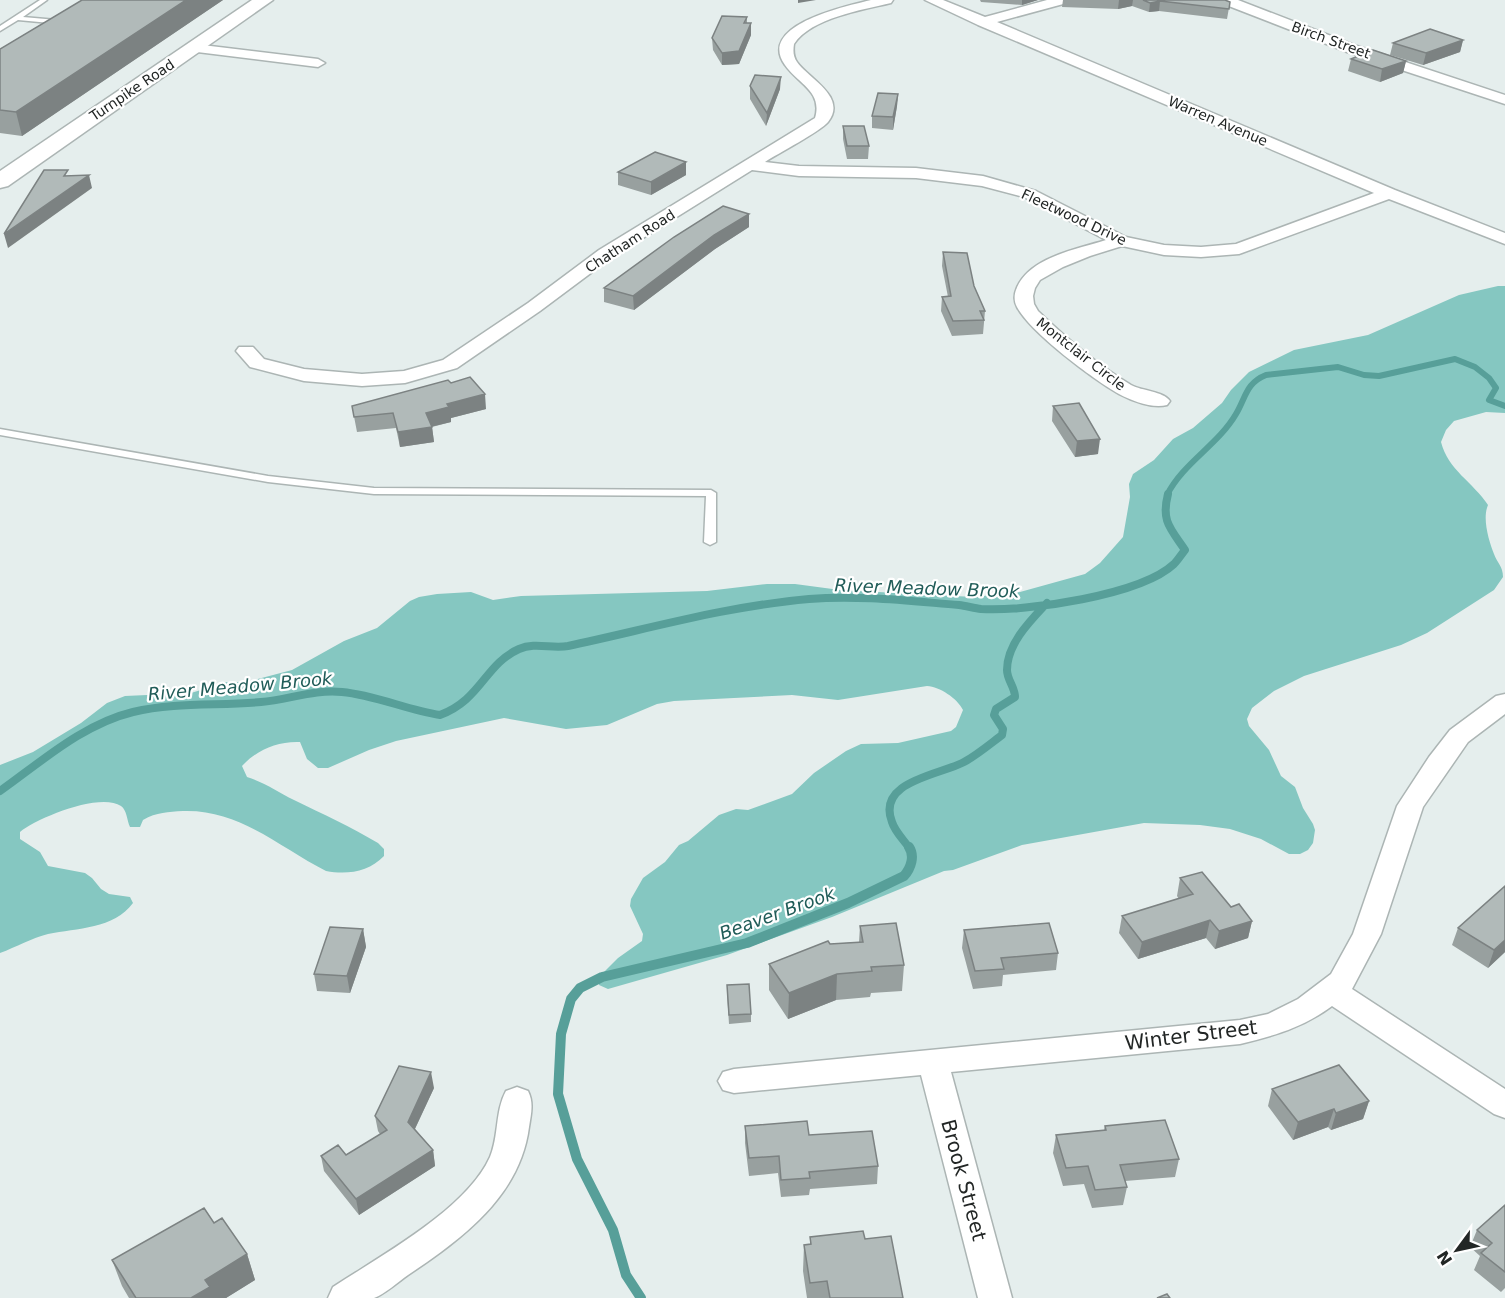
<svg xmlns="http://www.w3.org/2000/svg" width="1505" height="1298" viewBox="0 0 1505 1298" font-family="'DejaVu Sans',sans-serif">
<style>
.green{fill:#85c7c1}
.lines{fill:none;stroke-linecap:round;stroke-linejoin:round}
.stream-far2{stroke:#579f99;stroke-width:6}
.stream-far1{stroke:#579f99;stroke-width:8}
.stream{stroke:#579f99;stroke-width:10}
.lane-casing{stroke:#acb5b4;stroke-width:3}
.street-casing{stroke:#acb5b4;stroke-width:3}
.secondary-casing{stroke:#acb5b4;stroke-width:3}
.lane{fill:#fff;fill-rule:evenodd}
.street{fill:#fff;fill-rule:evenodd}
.secondary{fill:#fff;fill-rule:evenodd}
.wall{fill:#98a09f}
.shaded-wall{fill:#7c8282}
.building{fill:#b1bab9;stroke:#7c8282;stroke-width:1.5}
.labels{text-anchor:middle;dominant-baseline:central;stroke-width:4.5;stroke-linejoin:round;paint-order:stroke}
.far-street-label{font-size:14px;fill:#222625;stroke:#fff}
.water-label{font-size:18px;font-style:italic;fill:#205c58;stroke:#fff}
.near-street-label{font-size:20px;fill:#222625;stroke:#fff}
</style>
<rect width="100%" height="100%" fill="#e5eeed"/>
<path class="green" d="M1498,286H1505V413L1486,412L1454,421L1446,430L1441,442C1448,470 1473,482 1488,505C1482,519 1489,541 1494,554C1497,563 1503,566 1503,577L1494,590L1427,633L1401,645L1304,676L1274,691L1252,708L1247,719L1249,726L1269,750L1281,776L1295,787L1303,808L1313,824L1315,830L1313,843L1308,850L1300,854H1289L1261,839L1230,829L1200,825L1144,823L1022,845L953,870L944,871L832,917L727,955L608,989L599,985V977L618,958L642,941L643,934L630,906L631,899L643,878L665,862L679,845L688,841L719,815L736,809L748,810L792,794L814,773L846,751L861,744L898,743L951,731L956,727L963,710C957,698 940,687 927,686L838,700L792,695L674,701L657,704L607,725L566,729L504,718L396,741L369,750L328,768H318L307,759L300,742C277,741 257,750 242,766L247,777C264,782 278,792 294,800C323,814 351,827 378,843L384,849V856C369,872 347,875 326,871C279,847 239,809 183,811C168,812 157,812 143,820L140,827H130C127,821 127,810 121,806C100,792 37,818 20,832V839L40,852L48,866L85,873L92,878L101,889L109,894L130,897L133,903C114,929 77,928 48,934C32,938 16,947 0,953V765L33,752L81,723L107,703L125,696L191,693L227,682H246L292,670L344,641L377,628L410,601L419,597L437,594L471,592L493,600L521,596L707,591L767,584H795L840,590L974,597L1020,592L1085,574L1100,563L1123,537L1130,497L1129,484L1133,474L1154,460L1173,439L1193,428L1222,403L1231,390L1249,372L1294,350L1368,335L1459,295Z"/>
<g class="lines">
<path class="stream-far2" d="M1167,495C1183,463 1218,445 1236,414C1246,397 1246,383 1266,375L1338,367L1364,375L1379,376L1455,359L1475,367L1489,378L1496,388L1489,400L1505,406"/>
<path class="stream-far1" d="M0,791C41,762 83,724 133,712C175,702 218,706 261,702C288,700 314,689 342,692C375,695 407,710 440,715C481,700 485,664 519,649C535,642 552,649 568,646C648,629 727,606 809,599C859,595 909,601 959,605C966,606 974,608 981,609C1026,612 1141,595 1174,564C1178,560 1181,555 1185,550C1170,528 1161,521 1168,494
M910,849C904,840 895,832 892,822C876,781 940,775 964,762C977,755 990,744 1002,735L1003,729L994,715L996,709L1015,697C1015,687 1007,680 1007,670C1007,644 1030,621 1047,603"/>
<path class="stream" d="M641,1298L626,1275L613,1230L577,1159L558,1094L561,1034L571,999L580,988L602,977L747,943L848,903L904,876C911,868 915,856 909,847"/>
<g class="lane-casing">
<path id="lane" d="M40,0H47L23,17L57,20L59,21V23L52,27L49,25L50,23L18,20L0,31V26Z
M0,429L268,476L374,488L711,490L716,493V542L710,545L704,542L706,496L374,494L268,482L0,435Z"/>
</g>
<g class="street-casing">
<path id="street" d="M871,0H893L891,3C862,10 811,18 794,44C793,51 793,56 797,62C808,78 848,97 828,122C821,131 777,154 765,162L799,166L916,168L983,176L1036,191L1126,237L1164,245L1201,247L1236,244L1374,193L978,25L925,0H943L985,17L1047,0H1069L1067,3L997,22L1395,190L1505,233V244L1389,199L1239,254L1201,257L1164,255L1122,246L1090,256L1063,267L1040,280L1035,288L1033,296L1034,304L1038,311C1066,338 1098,365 1131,385C1142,391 1163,391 1170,401L1167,405C1153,409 1132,401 1119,394C1093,379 1031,333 1017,307C1014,302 1014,295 1016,290C1028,257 1078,249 1106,240L1024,197L982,186L916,178L799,176L752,170L611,258L540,311L457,368L405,383L362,386L304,381L250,367L236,351L239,347H253L264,359L304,369L362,374L404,371L443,360L528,303L599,250L815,118C823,91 798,84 785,65C756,25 847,6 871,0Z
M1219,0H1238L1357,46L1505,95V104L1347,52L1221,3Z
M194,44L318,59L325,63L318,67L189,51L187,48L189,45Z
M1505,694V714L1468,742L1423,807L1381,934L1352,989L1505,1089V1118L1494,1114L1332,1006C1304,1027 1274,1036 1240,1044L951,1072L1012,1298H978L921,1075L734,1093L723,1090L718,1081L723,1072L734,1069L1240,1020L1268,1014L1298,999L1331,974L1353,934L1397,806L1429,757L1450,730L1496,696Z
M517,1087L528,1091C534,1103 531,1114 529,1127C520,1196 463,1238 408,1275C398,1282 385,1294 374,1298C363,1298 339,1298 328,1298L333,1287C380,1256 466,1210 490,1157C499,1136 495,1111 506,1091Z"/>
</g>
<g class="secondary-casing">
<path id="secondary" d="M252,0H273L8,186L0,188V171Z"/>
</g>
<use href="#lane" class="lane"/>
<use href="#street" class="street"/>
<use href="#secondary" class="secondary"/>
</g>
<path class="wall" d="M82,0H223L22,136L0,133V49Z
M980,0H1038L1022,5L981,2Z
M1063,0H1225L1230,2L1227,19L1159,11L1149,12L1132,6L1118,9L1062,7Z
M747,17V23L751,35L739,64L722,65L713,50L712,38Z
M1463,40L1460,52L1423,65L1390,55L1393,43Z
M1351,59L1406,61L1403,73L1380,82L1348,71Z
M750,86L780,89L766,126L750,99Z
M898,94L897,106L893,130L872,128V116Z
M843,126L869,146L868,159H847L843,139Z
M618,172L686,175L651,195L618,185Z
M749,214V227L715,249L634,310L604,302V288Z
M943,252L974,286L985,311L983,334L952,336L941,311L942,297H948L942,266Z
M352,406L486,409L451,418V422L432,427L434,442L400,447L396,428L357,432Z
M1053,406L1098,454L1075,457L1052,421Z
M1180,878L1231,907L1252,921L1248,938L1215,949L1206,938L1138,959L1119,933L1122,916L1179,899L1177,896Z
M860,926L904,965L902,991L871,993L870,997L836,1000L788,1019L769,990V964L830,944L859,942Z
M1458,928L1505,952L1488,968L1452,945Z
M363,929L366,947L350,993L317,991L314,974Z
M964,930L1058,953L1056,970L1003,975L1002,986L973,989L962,948Z
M727,993L751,1014V1022L729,1024Z
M434,1088L415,1129L433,1150L435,1166L359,1215L324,1171L321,1156L346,1155L380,1134L378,1131L375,1116Z
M1272,1089L1369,1101L1363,1119L1331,1130L1328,1127L1293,1140L1268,1106Z
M745,1126L809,1135L878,1166L877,1184L810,1189L809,1195L781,1197L778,1173L749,1176L745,1143Z
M1105,1126L1179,1159L1175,1177L1125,1181L1127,1187L1123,1205L1092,1208L1084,1184L1063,1186L1053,1153L1056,1135L1104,1130Z
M1505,1205V1288L1501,1292L1474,1270L1480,1256L1470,1247L1477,1230Z
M214,1223L247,1254L255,1280L226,1298H129L122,1286L112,1260Z
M810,1237L865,1239L903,1298H807L803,1271L804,1245L810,1244Z"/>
<path class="shaded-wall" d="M186,0H223L22,136L16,112Z
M798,0H816L798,3Z
M1022,0H1038L1022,5Z
M1119,0H1133L1132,6L1118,9Z
M1160,1L1159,11L1149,12L1150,3Z
M751,23V35L739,64L722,65V53Z
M1463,40L1460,52L1423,65L1426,53Z
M1406,61L1403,73L1380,82L1382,69Z
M781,77L780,89L766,126L767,113Z
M898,94L897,106L893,130V117Z
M686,162V175L651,195V182Z
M89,175L92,188L8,248L4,234Z
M749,214V227L715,249L634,310L633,296L714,235Z
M485,394L486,409L451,418V422L430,427H432L434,442L400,447L398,432L426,413L447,404Z
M1100,439L1098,454L1075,457L1077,441Z
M1210,920L1206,938L1138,959L1142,942Z
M1252,921L1248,938L1215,949L1219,931Z
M363,929L366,947L350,993L347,976Z
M1505,940V952L1488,968L1494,950Z
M837,974L836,1000L788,1019L789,993Z
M431,1072L434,1088L411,1137L408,1122Z
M1369,1101L1363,1119L1331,1130L1336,1113Z
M1334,1109L1328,1127L1293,1140L1298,1122Z
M433,1150L435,1166L359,1215L356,1199Z
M247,1254L255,1280L226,1298H191L205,1280Z"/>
<path class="building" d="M82,0H186L16,112L0,110V49Z
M1143,0H1225L1230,2L1229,9L1160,1L1150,3Z
M722,16L747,17L744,23H751L739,51L722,53L712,38Z
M1430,29L1463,40L1426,53L1393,43Z
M1373,50L1406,61L1382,69L1351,59Z
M755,75L781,77L767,113L750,86Z
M878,93L898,94L893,117L872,116Z
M843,126H864L869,146H847Z
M655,152L686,162L651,182L618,172Z
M44,170H68L64,176L89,175L4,234Z
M723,206L749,214L714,235L633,296L604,288L674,237Z
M943,252L967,253L974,286L985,311H980L984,320L953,321L942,297L951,296Z
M470,377L485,394L447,404L449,407L426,413L432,427L398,432L393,413L354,417L352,406L448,380L451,383Z
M1079,403L1100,439L1077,441L1053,406Z
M1202,872L1231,907L1239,904L1252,921L1219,931L1210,920L1142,942L1122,916L1193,894L1180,878Z
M1505,886V940L1494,950L1458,928Z
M896,923L904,965L871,967L872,971L837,974L789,993L769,964L828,941L830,944L863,942L860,926Z
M1049,923L1058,953L1001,958L1004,969L975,971L964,930Z
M330,927L363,929L347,976L314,974Z
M749,984L751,1014L729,1015L727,985Z
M1339,1065L1369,1101L1336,1113L1334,1109L1298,1122L1272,1089Z
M399,1066L431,1072L408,1122L433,1150L356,1199L321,1156L338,1145L346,1155L387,1130L375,1116Z
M1165,1120L1179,1159L1120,1165L1127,1187L1095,1190L1088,1166L1066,1168L1056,1135L1106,1130L1105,1126Z
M807,1121L809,1135L872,1131L878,1166L809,1172L810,1178L781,1180L779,1156L749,1158L745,1126Z
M1505,1205V1272L1481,1253L1492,1243L1477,1230Z
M204,1208L214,1223L222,1218L247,1254L205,1280L210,1287L191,1298H136L112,1260Z
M863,1231L865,1239L891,1236L903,1298H830L827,1281L810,1283L804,1245L811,1244L810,1237Z
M1167,1294L1170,1298H1157Z"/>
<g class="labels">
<g class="far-street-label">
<text transform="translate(1331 40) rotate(20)">Birch Street</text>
<text transform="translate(132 90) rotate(-34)">Turnpike Road</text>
<text transform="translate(1218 121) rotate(23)">Warren Avenue</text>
<text transform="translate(1074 217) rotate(25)">Fleetwood Drive</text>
<text transform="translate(630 241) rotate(-33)">Chatham Road</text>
<text transform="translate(1081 354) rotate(38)">Montclair Circle</text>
</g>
<g class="water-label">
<text transform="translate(927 588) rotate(2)">River Meadow Brook</text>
<text transform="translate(240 686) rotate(-5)">River Meadow Brook</text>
<text transform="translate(777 913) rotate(-20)">Beaver Brook</text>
</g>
<g class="near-street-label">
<text transform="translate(1191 1035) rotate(-7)">Winter Street</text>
<text transform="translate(964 1180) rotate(75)">Brook Street</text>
</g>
</g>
<g transform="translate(1457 1250) rotate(237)" stroke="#ffffff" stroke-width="4.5" paint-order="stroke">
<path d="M0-4.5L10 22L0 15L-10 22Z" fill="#222625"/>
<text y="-9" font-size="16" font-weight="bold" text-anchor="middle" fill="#222625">N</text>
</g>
</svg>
